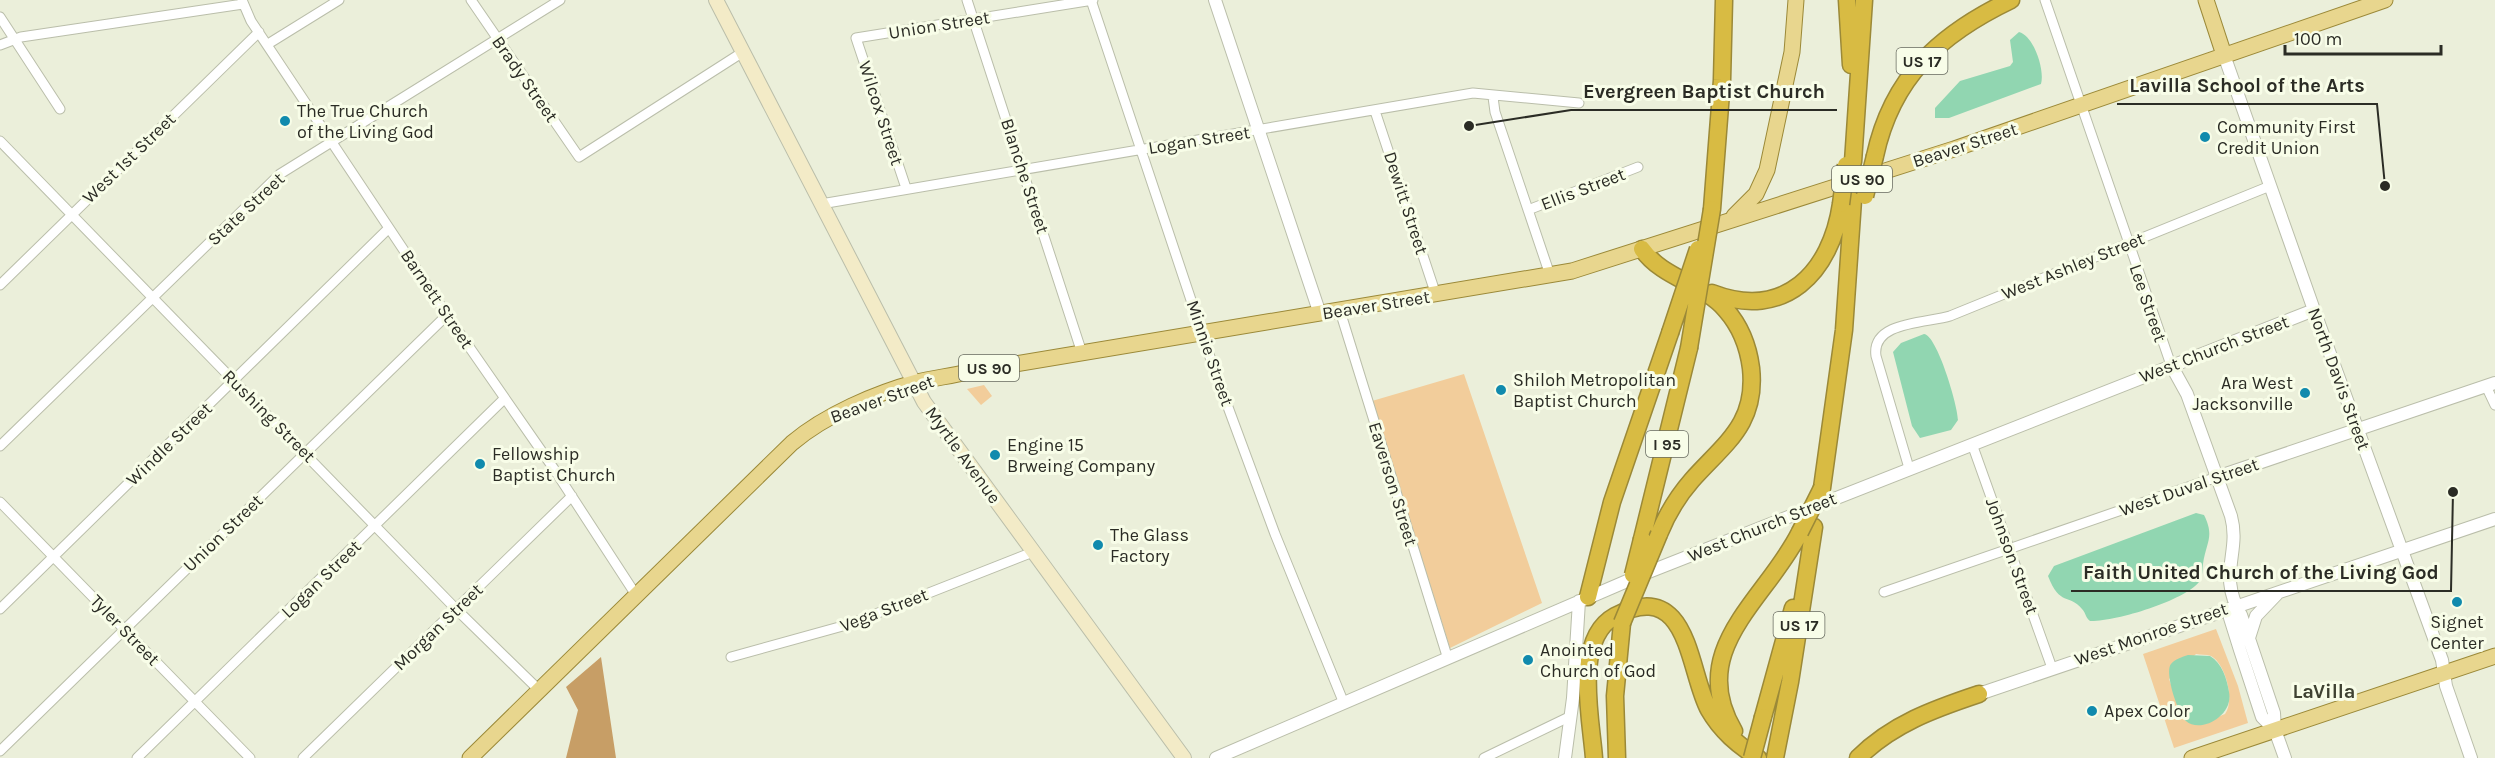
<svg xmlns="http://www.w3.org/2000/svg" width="2495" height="758" viewBox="0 0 2495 758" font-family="Karla,sans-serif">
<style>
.green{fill:#f2cd9b;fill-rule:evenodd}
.forest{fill:#c79e66}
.water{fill:#91d6b1}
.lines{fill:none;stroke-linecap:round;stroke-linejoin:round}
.minor-casing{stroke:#babeaa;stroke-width:11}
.tertiary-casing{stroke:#babeaa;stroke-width:14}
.secondary-casing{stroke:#babeaa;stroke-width:16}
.primary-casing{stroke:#9b8938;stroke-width:17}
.motorway-casing{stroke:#9b8938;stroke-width:19}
.minor{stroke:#fff;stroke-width:9}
.tertiary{stroke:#fff;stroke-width:12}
.secondary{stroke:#f3ebc7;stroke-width:14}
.primary{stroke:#e8d68e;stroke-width:15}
.motorway{stroke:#d8bb43;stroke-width:16}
.motorway-bridge-casing{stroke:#9b8938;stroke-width:19;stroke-linecap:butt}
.motorway-bridge{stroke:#d8bb43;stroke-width:16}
.poi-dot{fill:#108aad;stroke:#f8fde8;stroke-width:2}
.labels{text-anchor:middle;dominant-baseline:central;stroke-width:6;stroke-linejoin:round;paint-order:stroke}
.shield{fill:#f8fde8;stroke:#686b60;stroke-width:1.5}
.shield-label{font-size:16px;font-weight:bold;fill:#2b2c25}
.street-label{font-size:18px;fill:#2b2c25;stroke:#f8fde8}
.poi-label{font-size:18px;fill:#2b2c25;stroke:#f8fde8;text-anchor:start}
.neighbourhood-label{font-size:20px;font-weight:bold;fill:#3f4232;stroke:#f8fde8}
.leader{fill:none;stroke:#2b2c25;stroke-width:2}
.callout-dot{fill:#2b2c25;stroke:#f8fde8;stroke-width:2}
.callout-label{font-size:20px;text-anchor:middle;font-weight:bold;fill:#2b2c25;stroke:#f8fde8;stroke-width:6;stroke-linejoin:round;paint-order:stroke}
</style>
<rect width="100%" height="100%" fill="#ebefda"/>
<path class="green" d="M1464,374L1542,603L1450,648L1372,401Z
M984,385L992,396L981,405L967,389Z
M2216,629L2238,686L2248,723L2174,748L2143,654ZM2196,654C2201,655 2206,654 2211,656C2226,664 2235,701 2225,714L2200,724L2184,720L2169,679Z"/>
<path class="forest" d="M601,657L616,758H566L578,710L566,687Z"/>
<path class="water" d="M2019,32C2034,36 2045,70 2041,84L1949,118H1935V108L1960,81L2010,66L2013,62L2010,40Z
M1924,334C1937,335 1958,406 1958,420L1951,430L1920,438L1912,426L1893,352L1901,343Z
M2196,513L2204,515C2215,537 2206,542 2203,564C2202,570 2203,577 2199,582C2184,601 2114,622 2090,621C2085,617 2086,613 2082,609C2069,593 2060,607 2048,576L2054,566Z
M2188,655L2210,656C2222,663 2227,679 2229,692C2234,716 2200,734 2186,721C2178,714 2164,672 2171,664C2175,659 2182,657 2188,655Z"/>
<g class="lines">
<g class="minor-casing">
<path id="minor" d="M242,0L251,21L447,315L554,469L636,595
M471,0L579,157L743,52
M967,0L1082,353
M1091,0L1215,372L1275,534L1343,701
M2045,0L2171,365
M0,17L60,109
M268,44L339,0
M0,45L21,37L243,4
M1493,97L1495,112L1550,275
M1375,111L1436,295
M0,141L456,609L539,690
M906,188L856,38L1093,0
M821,204L1473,93L1579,103
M1528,210L1638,167
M0,285L259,32
M1340,311L1447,656
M2486,386L2495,405
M1972,444L2052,668
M0,446L280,174L560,0
M1909,468L1876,356C1871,321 1928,323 1950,316L2270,186
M0,502L250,758
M1884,592L2217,477
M0,609L389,228
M731,657L850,624L1033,552
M0,751L447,315
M137,758L504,399
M303,758L572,496
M1484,758L1571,716"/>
</g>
<g class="tertiary-casing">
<path id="tertiary" d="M1215,0L1320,314
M2224,55L2314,310L2442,660L2446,686L2471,758
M2171,365L2187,394L2231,516C2241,553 2217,574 2241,615L2274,713L2275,730L2285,758
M2217,477L2495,383
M2234,606L2230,618L2240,650L2262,717L2275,730
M2249,638L2256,616L2277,594
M1979,694L2495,519
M1216,758L1641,575L2314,310
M1565,758L1573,698L1579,601"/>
</g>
<g class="secondary-casing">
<path id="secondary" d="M716,0L924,402L1184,758"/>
</g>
<g class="primary-casing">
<path id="primary" d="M2206,0L2224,55
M1734,216L1756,194L1767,170L1792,52L1796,0
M470,758L792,443C825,415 876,393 917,382C934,378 951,376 968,372L1572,271L1954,149L2385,0
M2192,758L2495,656"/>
</g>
<g class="motorway-casing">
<path id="motorway" d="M1847,0L1851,65
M1875,156C1892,77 1940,34 2011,0
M1853,162L1864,0
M1712,209L1722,80L1724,0
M1642,249C1663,279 1703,283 1726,310C1741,327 1748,345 1751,368C1757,424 1725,443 1692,480C1678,496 1667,514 1659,534
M1712,293C1785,321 1831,272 1841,204
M1822,488L1844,330L1853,200
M1642,539L1689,348
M1588,597L1612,502L1670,333
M1763,717L1793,608
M1734,731C1685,649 1767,599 1800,532
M1594,758C1591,718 1573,639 1615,616C1690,576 1688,672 1709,710C1721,731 1738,745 1758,758
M1617,758L1615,696L1622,623
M1775,758L1790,682L1814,527
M1858,758C1892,724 1934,709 1979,694"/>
</g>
<use href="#minor" class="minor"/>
<use href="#tertiary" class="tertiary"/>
<use href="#secondary" class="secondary"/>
<use href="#primary" class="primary"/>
<use href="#motorway" class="motorway"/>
<g class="motorway-bridge-casing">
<path id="motorway-bridge" d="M1865,196L1875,156
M1841,204L1846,165
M1670,333L1698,249
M1689,348L1712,209
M1800,532L1822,488
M1633,575L1642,539
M1622,623L1659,534
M1752,758L1763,717"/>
</g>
<use href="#motorway-bridge" class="motorway-bridge"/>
</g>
<g class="poi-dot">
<circle cx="285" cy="121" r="6"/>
<circle cx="2205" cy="137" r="6"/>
<circle cx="1501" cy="390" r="6"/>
<circle cx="2305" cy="393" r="6"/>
<circle cx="995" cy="455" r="6"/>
<circle cx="480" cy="464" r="6"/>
<circle cx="1098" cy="545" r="6"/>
<circle cx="2457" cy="602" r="6"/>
<circle cx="1528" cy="660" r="6"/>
<circle cx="2092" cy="711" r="6"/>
</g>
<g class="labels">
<g class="shield">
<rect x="1896.5" y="48" width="51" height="26" rx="4.5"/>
<rect x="1832" y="166" width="60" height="26" rx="4.5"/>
<rect x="959" y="355" width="60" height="26" rx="4.5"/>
<rect x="1646" y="431" width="42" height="26" rx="4.5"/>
<rect x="1773.5" y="612" width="51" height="26" rx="4.5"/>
</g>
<g class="shield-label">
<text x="1922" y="61">US 17</text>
<text x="1862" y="179">US 90</text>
<text x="989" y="368">US 90</text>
<text x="1667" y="444">I 95</text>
<text x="1799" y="625">US 17</text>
</g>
<g class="street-label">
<text transform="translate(939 25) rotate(-9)">Union Street</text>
<text transform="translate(525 79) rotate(55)">Brady Street</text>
<text transform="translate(881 113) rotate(72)">Wilcox Street</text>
<text transform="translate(1199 140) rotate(-9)">Logan Street</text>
<text transform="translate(1965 145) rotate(-18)">Beaver Street</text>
<text transform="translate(129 158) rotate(-44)">West 1st Street</text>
<text transform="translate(1025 176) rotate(72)">Blanche Street</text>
<text transform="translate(1583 189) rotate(-21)">Ellis Street</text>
<text transform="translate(1406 203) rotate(72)">Dewitt Street</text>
<text transform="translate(246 209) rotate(-43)">State Street</text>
<text transform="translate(2073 266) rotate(-22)">West Ashley Street</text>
<text transform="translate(437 299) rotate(56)">Barnett Street</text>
<text transform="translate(2148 303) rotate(71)">Lee Street</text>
<text transform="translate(1376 305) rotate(-9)">Beaver Street</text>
<text transform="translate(2214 349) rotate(-21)">West Church Street</text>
<text transform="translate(1210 353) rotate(71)">Minnie Street</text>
<text transform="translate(2339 379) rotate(70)">North Davis Street</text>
<text transform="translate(882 399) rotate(-20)">Beaver Street</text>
<text transform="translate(269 416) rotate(45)">Rushing Street</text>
<text transform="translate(169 444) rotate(-44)">Windle Street</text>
<text transform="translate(963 455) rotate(54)">Myrtle Avenue</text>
<text transform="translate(1393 484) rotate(73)">Eaverson Street</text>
<text transform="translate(2189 487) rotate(-19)">West Duval Street</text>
<text transform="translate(1762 527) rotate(-22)">West Church Street</text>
<text transform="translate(223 533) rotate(-44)">Union Street</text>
<text transform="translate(2012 556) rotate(70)">Johnson Street</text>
<text transform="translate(321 579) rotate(-44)">Logan Street</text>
<text transform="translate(884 610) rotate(-21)">Vega Street</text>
<text transform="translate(438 627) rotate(-44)">Morgan Street</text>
<text transform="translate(125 630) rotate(46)">Tyler Street</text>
<text transform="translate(2151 634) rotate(-19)">West Monroe Street</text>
</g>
<g class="poi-label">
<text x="297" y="111">The True Church<tspan x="297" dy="21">of the Living God</tspan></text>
<text x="2217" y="127">Community First<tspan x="2217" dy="21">Credit Union</tspan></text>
<text x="1513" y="380">Shiloh Metropolitan<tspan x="1513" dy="21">Baptist Church</tspan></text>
<text x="2293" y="383" text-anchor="end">Ara West<tspan x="2293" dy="21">Jacksonville</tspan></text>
<text x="1007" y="445">Engine 15<tspan x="1007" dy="21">Brweing Company</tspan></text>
<text x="492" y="454">Fellowship<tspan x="492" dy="21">Baptist Church</tspan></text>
<text x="1110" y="535">The Glass<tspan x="1110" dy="21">Factory</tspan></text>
<text x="2457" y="622" text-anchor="middle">Signet<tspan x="2457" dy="21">Center</tspan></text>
<text x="1540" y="650">Anointed<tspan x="1540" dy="21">Church of God</tspan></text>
<text x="2104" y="711">Apex Color</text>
</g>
<g class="neighbourhood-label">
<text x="2324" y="691">LaVilla</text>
</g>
</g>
<path class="leader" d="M2385 186L2377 104H2117M1469 126L1571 110H1837M2453 492L2451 591H2071"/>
<g class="callout-dot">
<circle cx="2385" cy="186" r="6"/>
<circle cx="1469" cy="126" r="6"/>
<circle cx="2453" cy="492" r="6"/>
</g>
<g class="callout-label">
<text x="2247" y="92">Lavilla School of the Arts</text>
<text x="1704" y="98">Evergreen Baptist Church</text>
<text x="2261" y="579">Faith United Church of the Living God</text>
</g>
<path d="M2285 45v9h156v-9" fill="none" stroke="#2b2c25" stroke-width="3"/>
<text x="2294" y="45" font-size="18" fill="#2b2c25" stroke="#f8fde8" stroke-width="4.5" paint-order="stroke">100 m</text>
</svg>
